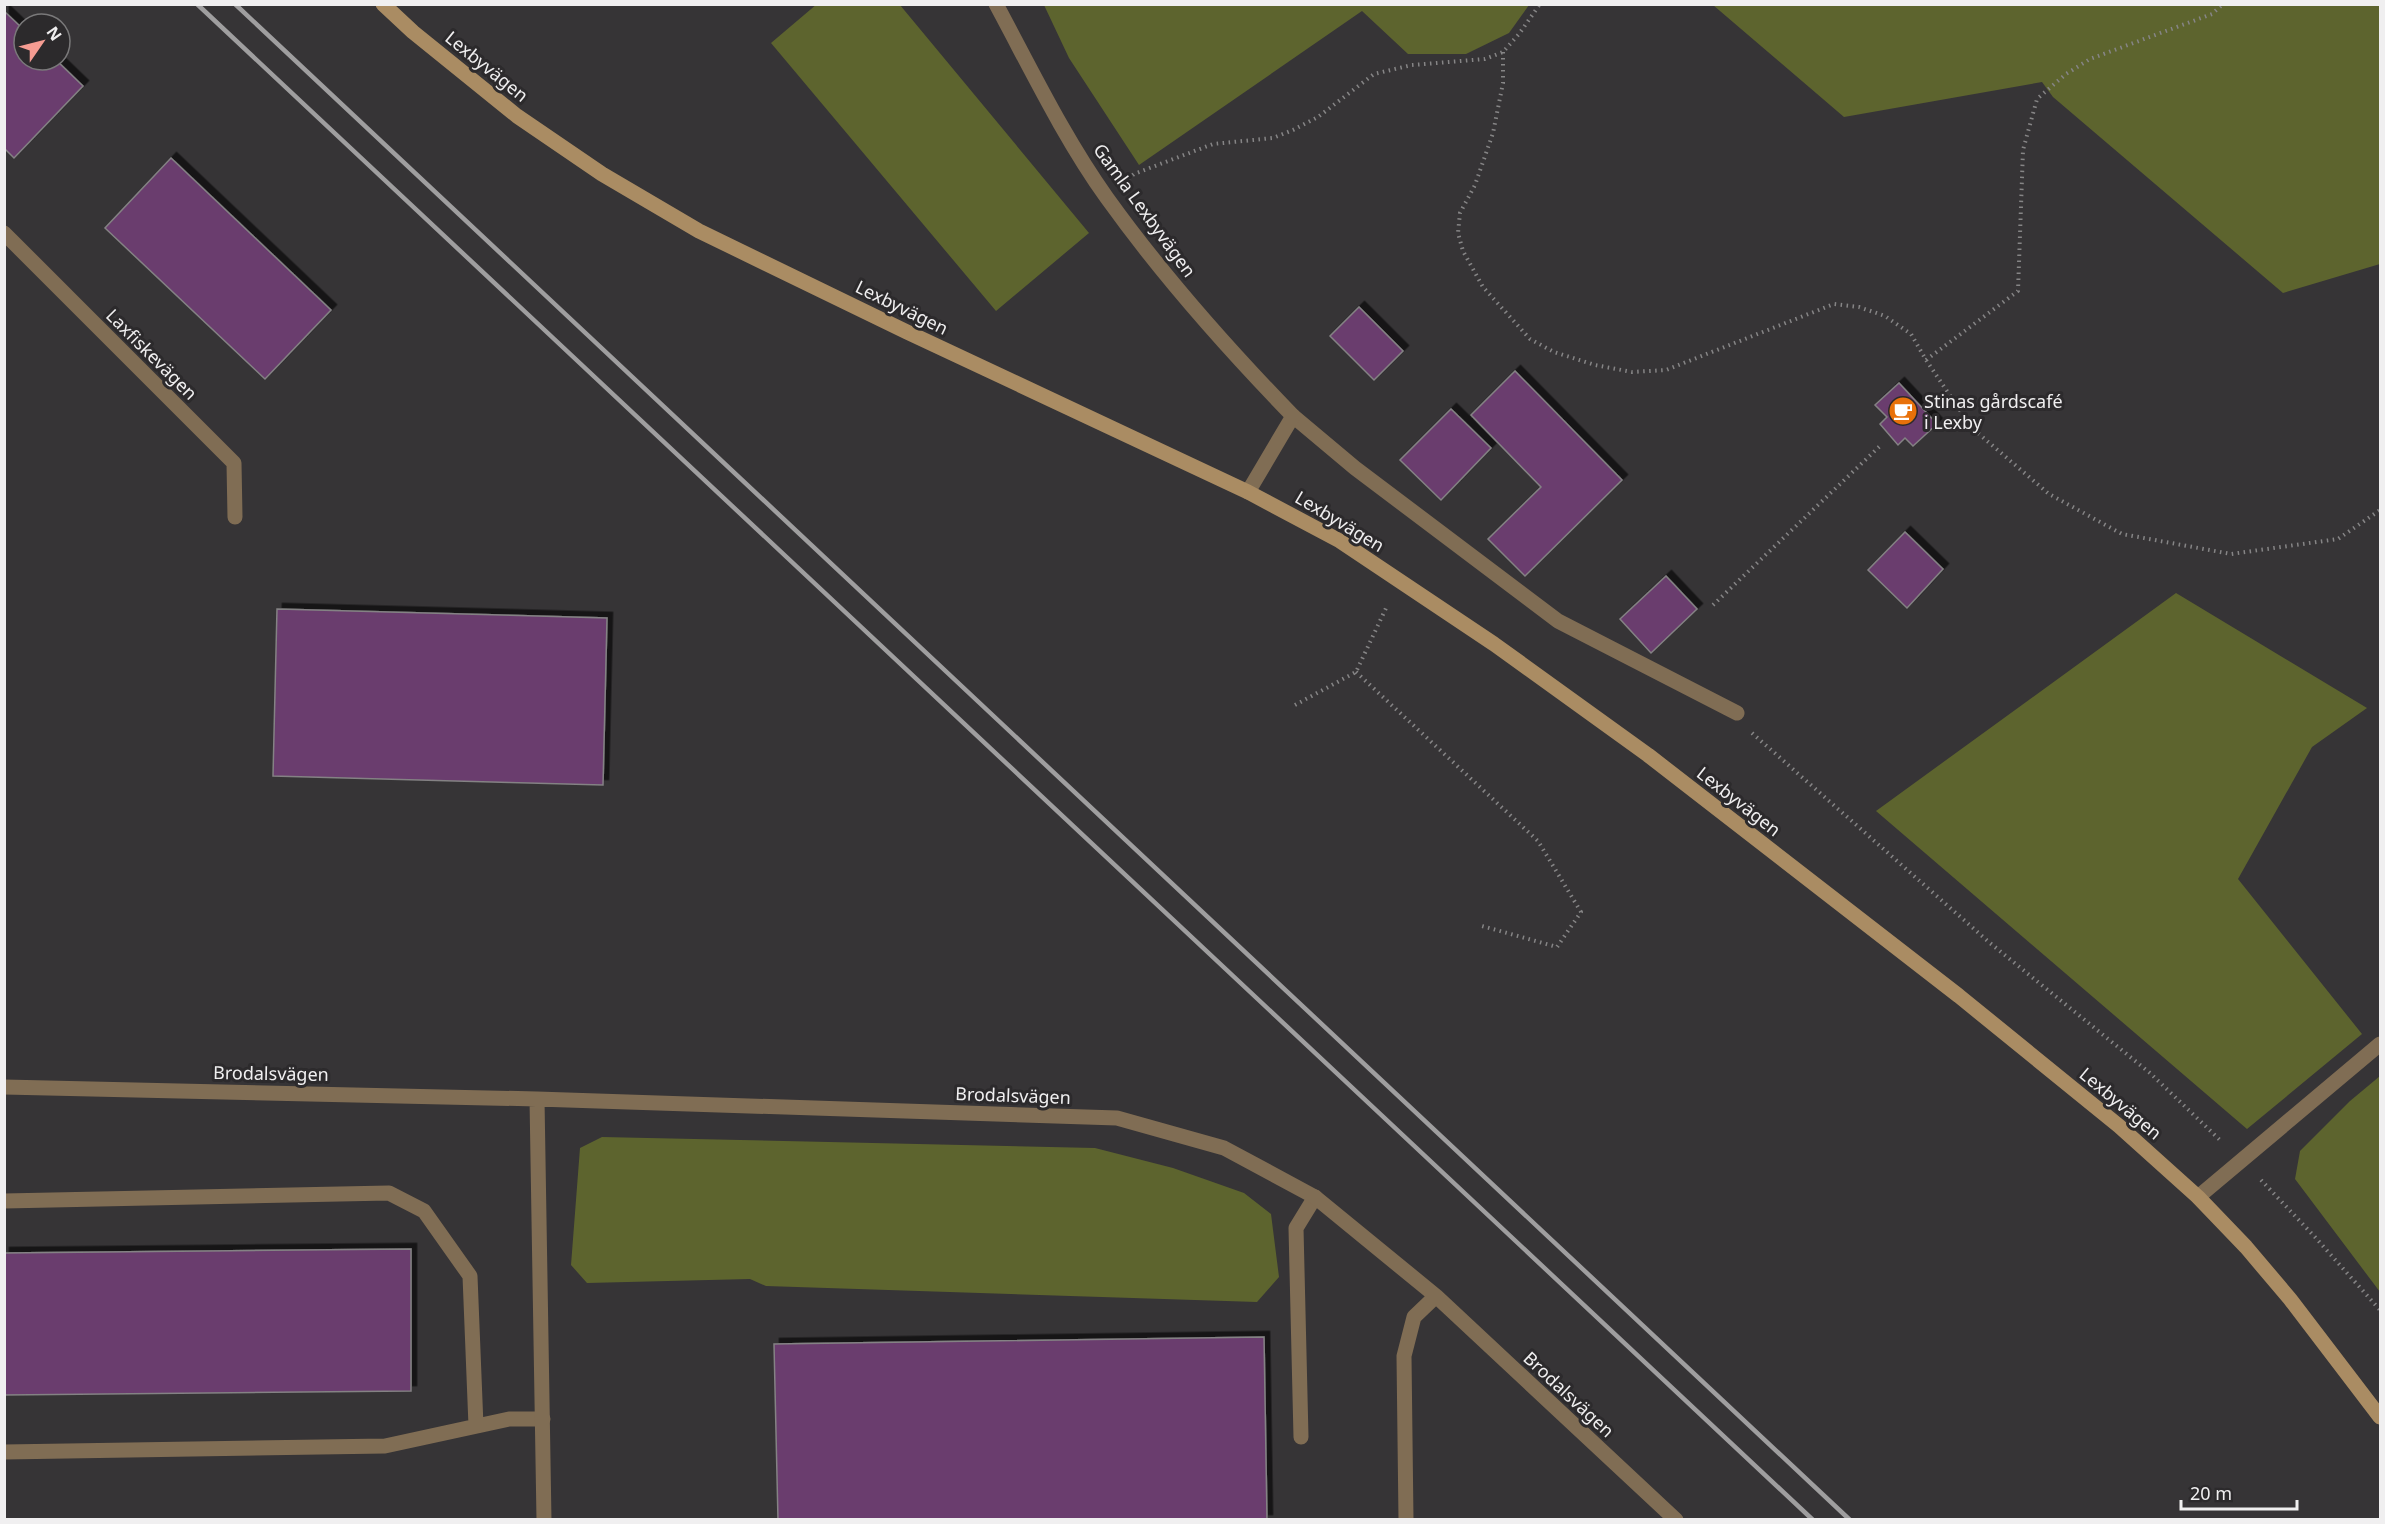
<svg xmlns="http://www.w3.org/2000/svg" width="2385" height="1524" viewBox="0 0 2385 1524" font-family="'Noto Sans',sans-serif">
<style>
.green{fill:#5d642e}
.building{fill:#6a3c6e;stroke:#848284;stroke-width:1.5;filter:url(#shadow)}
.lines{fill:none;stroke-linecap:round;stroke-linejoin:round}
.path{stroke:#868586;stroke-width:4;stroke-dasharray:1.5 4.5;stroke-linecap:butt}
.lane{stroke:#806d54;stroke-width:15}
.street{stroke:#806d54;stroke-width:15}
.secondary{stroke:#aa8c63;stroke-width:15}
.rail{stroke:#9f9e9f;stroke-width:4.5}
.labels{text-anchor:middle;dominant-baseline:central;stroke-width:6;stroke-linejoin:round;paint-order:stroke}
.street-label{font-size:18px;fill:#f0eff0;stroke:#2c2a2c}
.poi-label{font-size:18px;fill:#f0eff0;stroke:#2c2a2c;text-anchor:start}
</style>
<defs>
<filter id="shadow"><feDropShadow dx="5.5" dy="-5.5" stdDeviation="0" flood-color="#0009"/></filter>
</defs>
<rect width="100%" height="100%" fill="#363436"/>
<path class="green" d="M817,4L900,5L1089,233L996,311L771,43Z
M1044,5H1529L1509,33L1466,54H1408L1362,11L1139,165L1069,58Z
M1713,5H2380V264L2283,293L2053,97L2042,82L1844,117Z
M2176,593L2367,708L2312,747L2238,879L2362,1034L2247,1129L1876,811Z
M2380,1076V1292L2295,1179L2300,1151L2350,1101Z
M602,1137L1095,1148L1173,1168L1244,1193L1271,1214L1279,1277L1257,1302L766,1286L750,1279L587,1283L571,1265L580,1148Z"/>
<path class="building" d="M4,11L24,30V60H56L83,86L14,158L4,148Z
M171,158L331,310L265,379L105,228Z
M1359,307L1403,351L1374,380L1330,336Z
M1515,371L1622,480L1525,576L1488,539L1541,487L1471,415Z
M1899,383L1937,424L1913,446L1905,438L1898,445L1880,424L1887,417L1875,405Z
M1451,409L1491,448L1441,500L1400,460Z
M1905,532L1943,569L1907,608L1868,570Z
M1666,576L1697,609L1651,653L1620,619Z
M277,609L607,618L603,785L273,776Z
M411,1249V1391L4,1395V1253Z
M1264,1337L1267,1520H778L774,1344Z"/>
<g class="lines">
<path class="path" d="M1503,52V83L1493,133L1475,185L1460,213L1458,233L1463,251L1483,287L1530,339L1554,352L1595,365L1632,372L1666,370L1834,304L1859,307L1885,316L1911,334L1926,360L1972,428L2049,494L2122,534L2231,554L2338,539L2380,510
M1128,179L1134,174L1213,144L1273,138L1293,130L1318,117L1374,74L1412,65L1485,59L1503,52L1519,34L1540,4
M1926,360L2018,291L2023,150L2037,99L2066,74L2090,59L2212,14L2223,4
M1713,605L1880,446
M1356,672L1538,841L1581,912L1557,947L1482,926
M1295,705L1356,672L1387,606
M1752,733L1990,943L2150,1073L2221,1141
M2261,1180L2314,1236L2380,1310"/>
<path class="lane" d="M1293,416L1355,468L1558,621L1737,713
M2198,1197L2380,1044
M4,1201L389,1193L424,1211L470,1276L476,1426
M1301,1437L1296,1228L1315,1197
M4,1452L385,1446L509,1419H543"/>
<path class="street" d="M996,4C1031,69 1064,138 1107,198C1163,276 1226,347 1293,416L1248,492
M4,233L234,463L235,517
M4,1087L537,1099L1117,1118L1224,1148L1315,1197L1436,1296L1676,1520
M537,1099L544,1520
M1406,1520L1404,1356L1414,1317L1436,1296"/>
<path class="secondary" d="M383,4L413,32L517,116L602,174L699,231L907,332L1248,492L1340,541L1494,644L1648,755L1959,996L2119,1126L2198,1197L2246,1247L2290,1299L2380,1417"/>
<path class="rail" d="M197,4L1813,1520
M235,4L1850,1520"/>
</g>
<defs>
<g id="cafe-disc" transform="scale(1.5)"><circle r="9.5" fill="#e8710a" stroke="#2c2a2c"/><path d="M-5.5-4.5H6V0H3Q3 3.5 0 3.5H-2.5Q-5.5 3.5-5.5 0ZM3-3.2v2h1.7v-2ZM-6 4.5H4V6H-6Z" fill="#fff"/></g>
</defs>
<g fill-rule="evenodd">
<use href="#cafe-disc" x="1903" y="411"/>
</g>
<g class="labels">
<g class="street-label">
<text transform="translate(487 66) rotate(39)">Lexbyvägen</text>
<text transform="translate(1145 210) rotate(54)">Gamla Lexbyvägen</text>
<text transform="translate(902 307) rotate(26)">Lexbyvägen</text>
<text transform="translate(152 354) rotate(45)">Laxfiskevägen</text>
<text transform="translate(1340 521) rotate(31)">Lexbyvägen</text>
<text transform="translate(1739 801) rotate(38)">Lexbyvägen</text>
<text transform="translate(271 1073) rotate(1)">Brodalsvägen</text>
<text transform="translate(1013 1095) rotate(2)">Brodalsvägen</text>
<text transform="translate(2121 1103) rotate(40)">Lexbyvägen</text>
<text transform="translate(1569 1394) rotate(43)">Brodalsvägen</text>
</g>
<g class="poi-label">
<text x="1924" y="401">Stinas gårdscafé<tspan x="1924" dy="21">i Lexby</tspan></text>
</g>
</g>
<rect width="2385" height="1524" fill="none" stroke="#f0eff0" stroke-width="12"/>
<g transform="translate(42 42) rotate(55)"><circle r="28" fill="#2c2a2c" stroke="#7a797a" stroke-width="1.5"/>
<path d="M0-4.5L10 22L0 15L-10 22Z" fill="#f59c92"/>
<text y="-9" font-size="16" font-weight="bold" text-anchor="middle" fill="#f0eff0">N</text>
</g>
<path d="M2181 1500v9h116v-9" fill="none" stroke="#f0eff0" stroke-width="3"/>
<text x="2190" y="1500" font-size="18" fill="#f0eff0" stroke="#2c2a2c" stroke-width="4.5" paint-order="stroke">20 m</text>
</svg>
